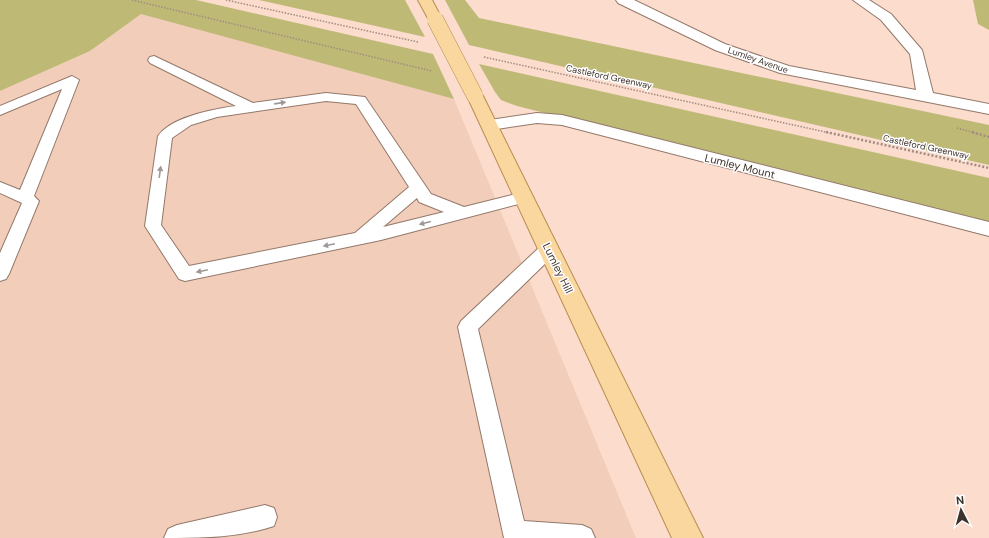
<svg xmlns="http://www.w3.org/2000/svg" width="989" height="538" viewBox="0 0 989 538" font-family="'DM Sans',sans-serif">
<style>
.built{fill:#f2ceba}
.green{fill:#bfb976}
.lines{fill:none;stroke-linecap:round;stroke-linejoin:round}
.service-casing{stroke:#93786a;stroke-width:2}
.minor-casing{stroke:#93786a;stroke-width:2}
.primary-casing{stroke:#b78c4e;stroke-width:2}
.path-far1{stroke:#a38c82;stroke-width:1.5;stroke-dasharray:1.5 1.5;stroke-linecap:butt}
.path{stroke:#a38c82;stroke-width:2.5;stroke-dasharray:2 2;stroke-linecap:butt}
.service{fill:#fff;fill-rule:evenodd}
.minor{fill:#fff;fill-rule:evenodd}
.primary{fill:#fbd7a0;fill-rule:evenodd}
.primary-bridge-casing{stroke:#b78c4e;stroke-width:17;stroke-linecap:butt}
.primary-bridge{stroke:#fbd7a0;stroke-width:16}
.oneway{fill:#9e9896}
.labels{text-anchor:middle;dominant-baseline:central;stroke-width:3;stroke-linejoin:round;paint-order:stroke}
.far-street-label{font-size:9px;fill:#3e322c;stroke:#fff}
.street-label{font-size:11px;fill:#3e322c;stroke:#fff}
</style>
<rect width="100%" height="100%" fill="#fbdccd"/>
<path class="built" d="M141,13L454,99L636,538H0V91L90,51Z"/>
<path class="green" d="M0,0H196L433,54L454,99L141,14L90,51L0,91Z
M259,0H405L425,37Z
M445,0H465L479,18L989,125V165L469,45Z
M973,0H989V30L978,24Z
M479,64L989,178V225L517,106L501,100L495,92Z"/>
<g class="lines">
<g class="service-casing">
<path id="service" d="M154,56L253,103L326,93L365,97L431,194L464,207L524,192L530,193L532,197L530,201L381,240L185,281L179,279L145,226L158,136C171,117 214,109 236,106L150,63L148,60L150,57ZM326,101L356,104L409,187L355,233L189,266L161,225L172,138L191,125L217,117ZM417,198L419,202L444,212L383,227Z
M72,76L79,80L34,196L39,201L9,274L6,279L0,281V253L22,203L0,193V182L20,190L62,89L0,115V106Z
M549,243L555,244L558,249L555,254L478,329L524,521L582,525L591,529L595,538H504L458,327L461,321L543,244Z
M265,505L274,508L277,517L274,526C238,538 202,538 164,538L168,529L177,525Z"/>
</g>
<g class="minor-casing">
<path id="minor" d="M616,0H634L725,44L789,66L916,90L910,54L881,20L853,0H869L891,14L922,50L933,93L989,104V114L780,73L715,50L618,3Z
M537,113L562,115L989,222V236L562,125L537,123L490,130L484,129L481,125L484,121L490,120Z"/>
</g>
<g class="primary-casing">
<path id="primary" d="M418,0H432L442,19L440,22H430Z
M475,91L481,93L483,96L703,538H672L467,96L469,93Z"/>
</g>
<path class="path-far1" d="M132,0L432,71
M226,0L418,42
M484,57L830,133
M957,128L975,133"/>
<path class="path" d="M826,132L989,168
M972,132L989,137"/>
<use href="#service" class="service"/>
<use href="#minor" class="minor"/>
<use href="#primary" class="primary"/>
<g class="primary-bridge-casing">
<path id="primary-bridge" d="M435,19L475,96"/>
</g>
<use href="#primary-bridge" class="primary-bridge"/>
</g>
<defs><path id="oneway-solid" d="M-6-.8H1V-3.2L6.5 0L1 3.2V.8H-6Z"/></defs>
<g class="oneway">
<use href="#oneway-solid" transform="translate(280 103) rotate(-8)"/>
<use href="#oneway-solid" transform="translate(160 172) rotate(-82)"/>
<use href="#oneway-solid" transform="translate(425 223) rotate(166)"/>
<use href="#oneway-solid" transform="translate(329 245) rotate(168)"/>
<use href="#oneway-solid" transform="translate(202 271) rotate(168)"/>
</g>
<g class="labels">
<g class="far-street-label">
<text transform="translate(758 60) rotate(19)">Lumley Avenue</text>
<text transform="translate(609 77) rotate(12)">Castleford Greenway</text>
<text transform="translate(926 147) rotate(12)">Castleford Greenway</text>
</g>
<g class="street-label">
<text transform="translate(740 166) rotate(14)">Lumley Mount</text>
<text transform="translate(558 268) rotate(64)">Lumley Hill</text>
</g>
</g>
<g transform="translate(961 510) rotate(354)" stroke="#ffffff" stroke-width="3" paint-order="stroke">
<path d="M0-3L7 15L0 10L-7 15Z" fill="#3e322c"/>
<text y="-6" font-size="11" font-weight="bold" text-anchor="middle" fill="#3e322c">N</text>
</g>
</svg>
